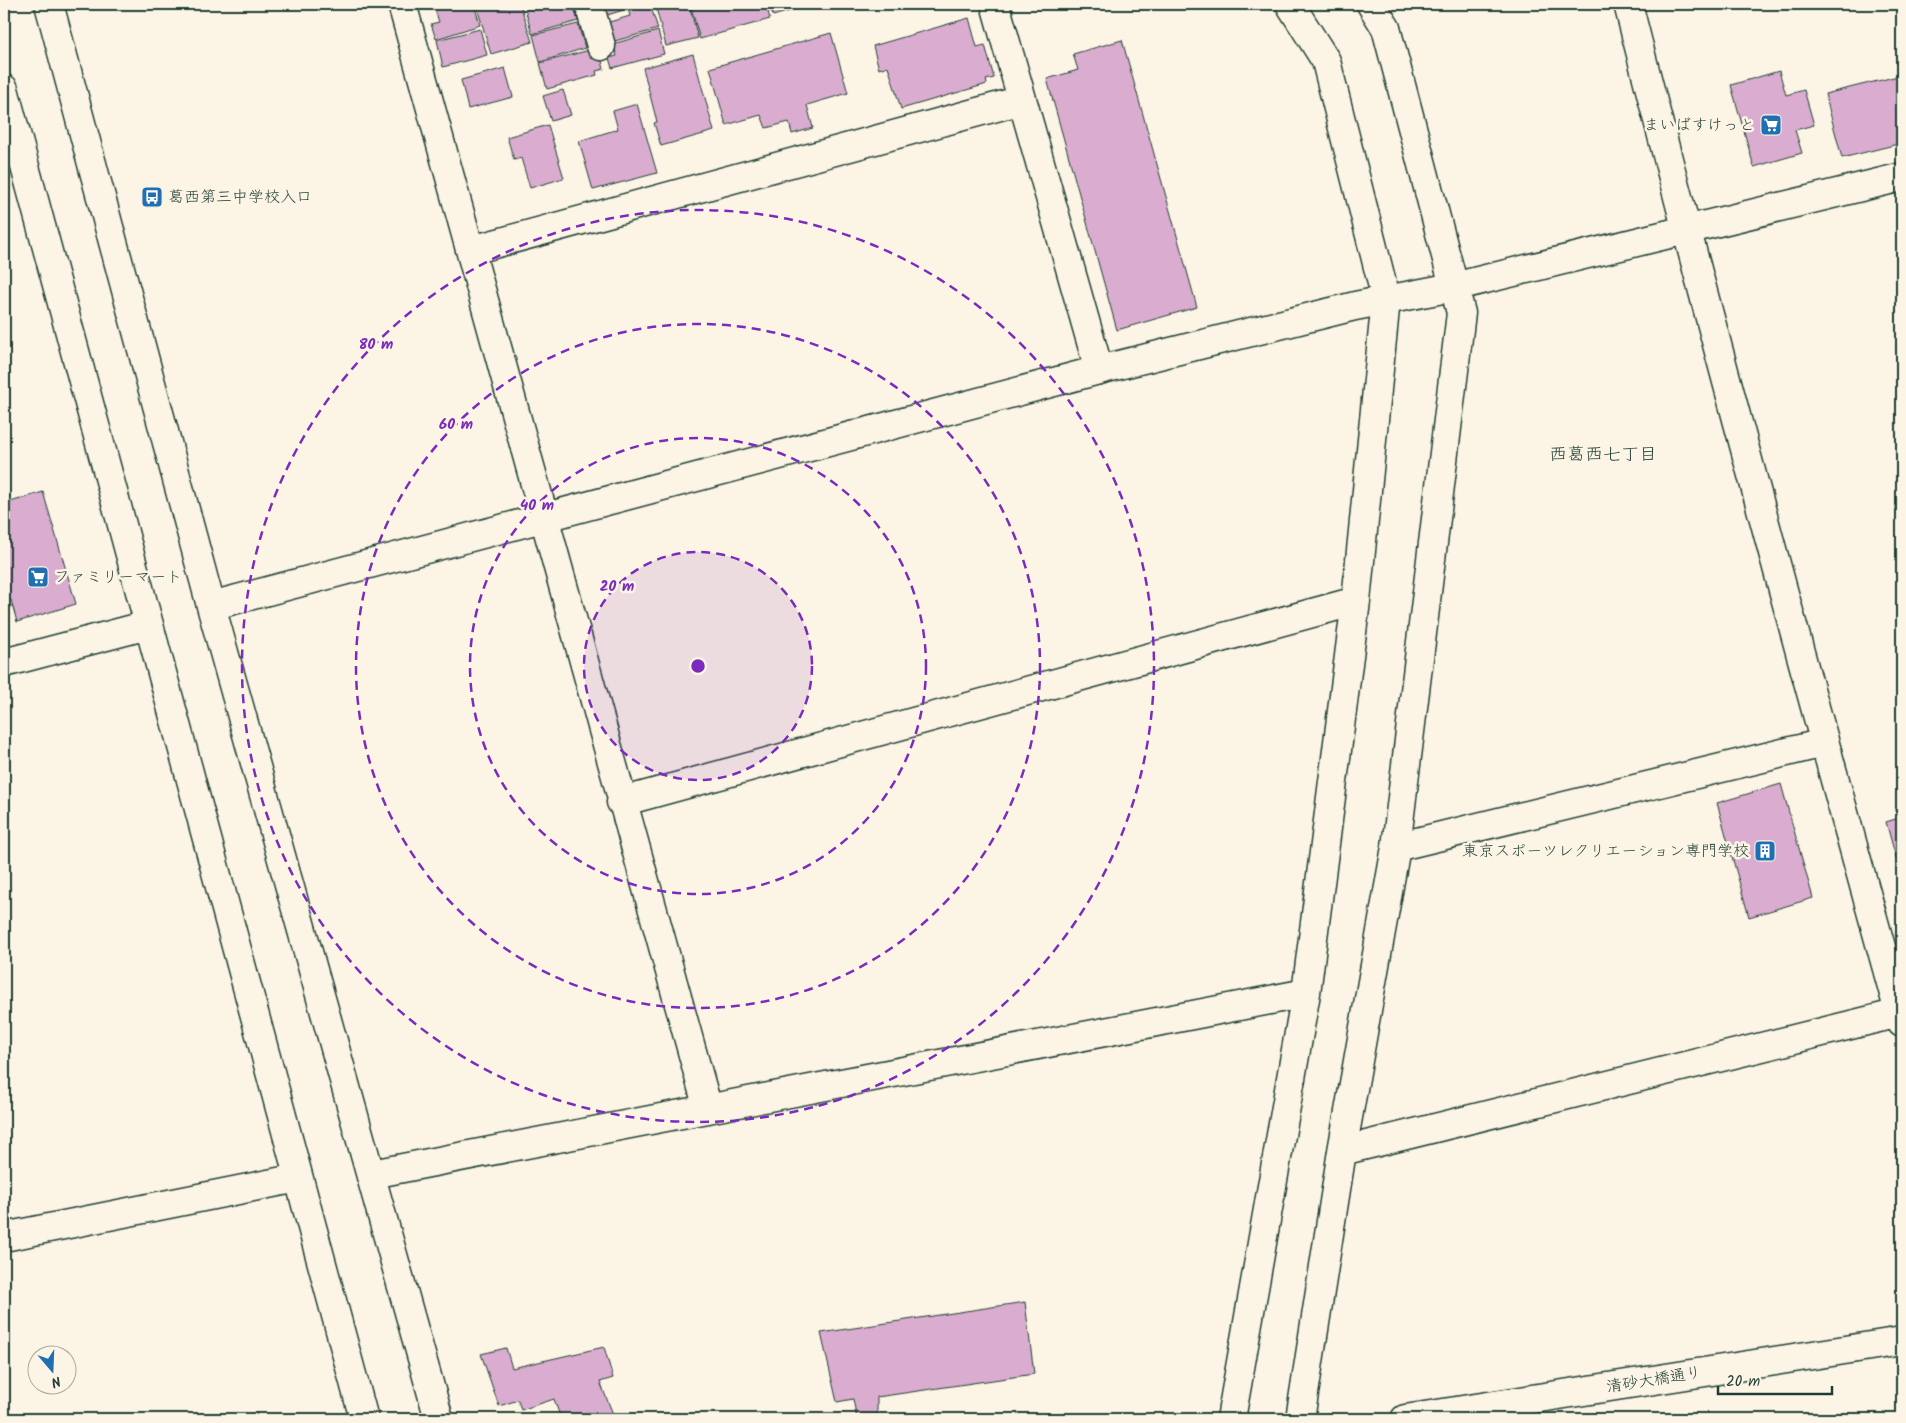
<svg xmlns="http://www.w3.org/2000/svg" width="1906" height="1423" viewBox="0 0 1906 1423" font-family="Kalam,'Klee One',sans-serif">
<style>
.building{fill:#daadd0;stroke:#1f3d34}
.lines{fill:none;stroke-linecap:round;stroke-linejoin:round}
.minor-casing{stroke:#1f3d34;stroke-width:31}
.tertiary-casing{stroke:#1f3d34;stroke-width:31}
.secondary-casing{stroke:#1f3d34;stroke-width:31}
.minor{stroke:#fcf5e5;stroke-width:28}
.tertiary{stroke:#fcf5e5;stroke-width:28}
.secondary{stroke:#fcf5e5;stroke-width:28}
.ring{fill:none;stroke:#7b2cbf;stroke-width:2.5;stroke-dasharray:9 6}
.labels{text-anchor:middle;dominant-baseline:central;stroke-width:5;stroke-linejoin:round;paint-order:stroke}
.poi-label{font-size:16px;fill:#1f3d34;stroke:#fcf5e5;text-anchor:end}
.street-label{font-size:16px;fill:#1f3d34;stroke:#fcf5e5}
.neighbourhood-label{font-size:18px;fill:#1f3d34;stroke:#fcf5e5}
.centre{fill:#7b2cbf;stroke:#fcf5e5;stroke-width:2.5}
.ring-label{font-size:15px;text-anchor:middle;font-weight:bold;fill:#7b2cbf;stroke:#fcf5e5;stroke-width:5;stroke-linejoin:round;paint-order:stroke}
</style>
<rect width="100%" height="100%" fill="#fcf5e5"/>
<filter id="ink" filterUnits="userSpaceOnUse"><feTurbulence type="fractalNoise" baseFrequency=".02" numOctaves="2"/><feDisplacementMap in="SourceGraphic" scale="10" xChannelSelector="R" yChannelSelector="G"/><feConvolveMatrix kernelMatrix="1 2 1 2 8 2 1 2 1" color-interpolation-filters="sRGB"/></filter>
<g filter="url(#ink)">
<path class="building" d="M433,4H474L480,25L436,39L431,24L439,22Z
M476,4H497L498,8L520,4L532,42L491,54Z
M540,4H553L554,7L573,4L578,21L532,34L525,9Z
M600,4H643L604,16Z
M650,4L658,29L611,42L606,23L630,16L628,9Z
M655,4H689L698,38L666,46Z
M690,4H766L770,19L700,39Z
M769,4H813L773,16Z
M969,18L977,47L985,45L994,78L986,80L987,84L901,109L888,66L879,69L873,46Z
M578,24L585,48L540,62L533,35Z
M480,29L487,55L443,67L437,40Z
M658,31L664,54L612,68L609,58L617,56L613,44Z
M831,33L848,93L807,105L813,128L792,134L789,122L766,128L761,115L726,125L710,68Z
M1122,40L1197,307L1117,330L1047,79L1078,70L1073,54Z
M590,50L592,56L600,54L604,69L596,71L597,75L547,89L540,63Z
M693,54L714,131L661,146L654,123L657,122L643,68Z
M505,68L513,97L468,109L461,80Z
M1779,71L1786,95L1804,90L1814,125L1795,130L1802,153L1754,167L1731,85Z
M1902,75V143L1842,158L1825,94Z
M563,90L571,115L551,121L543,96Z
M637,104L657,173L593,190L579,141L618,129L613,111Z
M548,125L564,178L530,188L521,158L514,160L507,137Z
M43,492L76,604L17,622L11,600L4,602V504Z
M1781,784L1813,898L1749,917L1717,803Z
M1902,817V879L1886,822Z
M1025,1302L1034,1374L877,1397V1417L859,1419H857L853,1399L837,1402L821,1333Z
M604,1347L613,1378L600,1382L615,1419H561L554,1399L521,1410L518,1400L499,1406L481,1354L506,1348L512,1368Z"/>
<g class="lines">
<g class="minor-casing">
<path id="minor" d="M402,4C506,372 604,741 708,1109
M589,4L601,46
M995,4L1099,370
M472,250L1022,100
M4,663L148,625
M621,802L1356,601
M1396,847L1824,743
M1342,1151L1899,1013
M372,1174L1306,993
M4,1237L298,1178
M1231,1419L1306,993L1356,601L1386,299L1326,61L1290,4
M1300,1419L1342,1151L1396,847L1461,313L1386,28L1371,4"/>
</g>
<g class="tertiary-casing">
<path id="tertiary" d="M49,4L211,606L439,1419
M1628,4C1715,345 1808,684 1902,1023
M4,89L364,1419
M211,606L1099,370L1355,306L1453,287L1902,177"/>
</g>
<g class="secondary-casing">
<path id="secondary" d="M1405,1419L1902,1341"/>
</g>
<use href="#minor" class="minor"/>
<use href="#tertiary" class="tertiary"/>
<use href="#secondary" class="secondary"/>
</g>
</g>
<circle cx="698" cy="666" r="114" fill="#7b2cbf" fill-opacity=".12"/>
<g class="ring">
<circle cx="698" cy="666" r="114"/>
<circle cx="698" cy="666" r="228"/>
<circle cx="698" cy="666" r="342"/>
<circle cx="698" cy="666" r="456"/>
</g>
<defs>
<g id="supermarket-square" transform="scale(1.125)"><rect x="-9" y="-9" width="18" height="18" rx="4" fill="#1f6fb2" stroke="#fcf5e5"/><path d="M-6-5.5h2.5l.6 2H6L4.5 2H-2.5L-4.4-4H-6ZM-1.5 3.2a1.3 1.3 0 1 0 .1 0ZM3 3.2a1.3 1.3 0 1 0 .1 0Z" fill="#fff"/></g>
<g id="bus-square" transform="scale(1.125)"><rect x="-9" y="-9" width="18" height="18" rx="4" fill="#1f6fb2" stroke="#fcf5e5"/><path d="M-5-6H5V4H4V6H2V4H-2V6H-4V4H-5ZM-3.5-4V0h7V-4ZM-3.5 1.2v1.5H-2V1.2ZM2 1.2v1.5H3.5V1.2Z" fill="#fff"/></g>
<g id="building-square" transform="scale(1.125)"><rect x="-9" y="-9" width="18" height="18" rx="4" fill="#1f6fb2" stroke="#fcf5e5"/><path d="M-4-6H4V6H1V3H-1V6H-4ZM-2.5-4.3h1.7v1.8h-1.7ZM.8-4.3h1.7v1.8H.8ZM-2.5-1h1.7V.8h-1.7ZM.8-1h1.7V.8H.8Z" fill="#fff"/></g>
</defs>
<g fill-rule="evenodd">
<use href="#supermarket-square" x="1771" y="125"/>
<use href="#bus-square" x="152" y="197"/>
<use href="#supermarket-square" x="38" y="577"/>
<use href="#building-square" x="1765" y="851"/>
</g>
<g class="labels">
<g class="poi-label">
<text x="1755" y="125">まいばすけっと</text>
<text x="168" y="197" text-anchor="start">葛西第三中学校入口</text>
<text x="54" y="577" text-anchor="start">ファミリーマート</text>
<text x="1749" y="851">東京スポーツレクリエーション専門学校</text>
</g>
<g class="street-label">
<text transform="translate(1654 1380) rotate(-9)">清砂大橋通り</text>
</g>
<g class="neighbourhood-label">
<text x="1603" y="455">西葛西七丁目</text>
</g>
</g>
<circle cx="698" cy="666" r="8" class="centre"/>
<g class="ring-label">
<text x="376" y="349">80 m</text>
<text x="456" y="429">60 m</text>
<text x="537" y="510">40 m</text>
<text x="617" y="591">20 m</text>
</g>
<rect width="1906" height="1423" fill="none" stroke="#fcf5e5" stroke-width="20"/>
<rect x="10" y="10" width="1886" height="1403" fill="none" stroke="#1f3d34" stroke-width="2" filter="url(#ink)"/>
<g transform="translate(52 1370) rotate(161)"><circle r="24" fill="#fcf5e5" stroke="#a4ab9e"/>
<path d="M0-4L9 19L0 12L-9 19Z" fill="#1f6fb2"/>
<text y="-8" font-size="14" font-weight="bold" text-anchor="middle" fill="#1f3d34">N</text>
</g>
<path d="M1718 1386v8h114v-8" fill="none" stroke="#1f3d34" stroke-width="2.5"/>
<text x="1726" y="1386" font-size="15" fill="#1f3d34" stroke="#fcf5e5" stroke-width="4" paint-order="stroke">20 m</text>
</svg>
